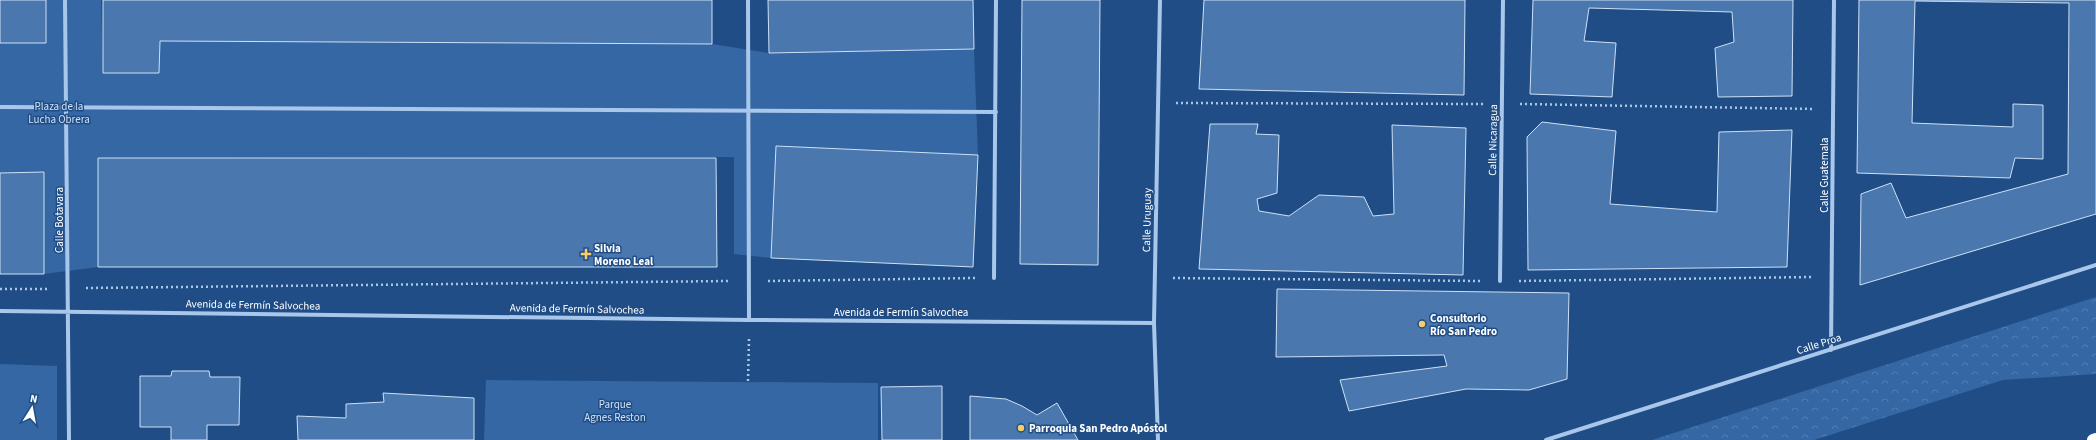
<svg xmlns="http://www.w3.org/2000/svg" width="2096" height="440" viewBox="0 0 2096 440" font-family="'Source Sans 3',sans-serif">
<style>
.forest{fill:url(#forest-crowns)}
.park{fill:#3467a3}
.building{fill:#4977ae;stroke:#cde1f7}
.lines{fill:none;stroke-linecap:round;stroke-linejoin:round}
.path{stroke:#a9c7ea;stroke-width:2.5;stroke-dasharray:2 3;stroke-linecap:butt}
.street{stroke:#a9c7ea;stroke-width:4}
.highway{stroke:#fff;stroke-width:12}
.poi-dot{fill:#f7ce6a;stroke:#204d86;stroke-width:1.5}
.labels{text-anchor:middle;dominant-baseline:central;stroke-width:3;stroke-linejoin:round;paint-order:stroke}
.park-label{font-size:11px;fill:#cde1f7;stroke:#204d86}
.street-label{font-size:11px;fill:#fff;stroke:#204d86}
.poi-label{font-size:11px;font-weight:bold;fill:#fff;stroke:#204d86;text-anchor:start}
</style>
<defs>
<pattern id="forest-crowns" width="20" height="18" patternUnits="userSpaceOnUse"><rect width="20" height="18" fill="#3467a3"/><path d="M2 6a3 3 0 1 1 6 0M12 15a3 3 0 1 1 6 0" fill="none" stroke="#527eb1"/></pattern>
</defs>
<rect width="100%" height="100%" fill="#204d86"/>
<path class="forest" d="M2096,297V374L2003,380L1814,440H1652Z"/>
<path class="park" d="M46,0H101L103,73H159L160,41L712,44L769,53L974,49L978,155L776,146L771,258L734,254V157L98,158V267L44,274V173H0V43H46Z
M0,364L57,366V440H0Z
M486,380L878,383V440H484Z"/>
<path class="building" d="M0,0H46V43H0Z
M103,0H712V44L160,41L159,73H103Z
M768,0H973L974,49L769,53Z
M1022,0H1100L1098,265L1020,264Z
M1204,0H1465L1464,95L1199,89Z
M1533,0H1793L1792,96L1718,97L1715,48L1734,42L1732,12L1589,8L1584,41L1616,43L1612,97L1530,94Z
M1859,0H2096V214L1860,285L1861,194L1891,183L1906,218L2068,174L2069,3L1915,1L1912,123L2013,127V104L2043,105V159L2015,158L2010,178L1857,173Z
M1542,122L1616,131L1610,204L1717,212L1719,132L1792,130L1787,267L1528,270L1527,137Z
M1210,124H1258L1256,134L1279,135L1277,193L1257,199L1259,211L1289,216L1319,195L1364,197L1373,216L1394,214L1392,125L1466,128L1463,275L1199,269Z
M776,146L978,155L973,267L771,258Z
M98,158H716L717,267H98Z
M44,172V274H0V173Z
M1277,289L1569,293L1567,379L1529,390L1466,389L1349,411L1340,380L1447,366L1444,355L1276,357Z
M172,371H209L210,377H240L239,425H207V440H171V427H140V376H171Z
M942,386V440H882L881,387Z
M383,393L474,398V440H298L297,416L346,418V404L384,402Z
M970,396L1006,399L1022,406L1037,415L1057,403L1078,440H970Z"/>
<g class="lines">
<path class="path" d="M1176,103L1483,104
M1520,104L1815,109
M1173,278L1480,281
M768,281L975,278
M1519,281L1812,277
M86,288L729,281
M0,289H49
M748,381L749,339"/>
<path class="street" d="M65,0L69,440
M748,0L749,320
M0,107L996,112
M994,278L996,0
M1500,281L1503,0
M0,311L749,320L1154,323
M1831,350L1834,0
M1158,440L1154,323L1160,0
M1546,440L2096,265"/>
<path class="highway" d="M2093,440L2096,439"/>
</g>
<g class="poi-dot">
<path d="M584 248h4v4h4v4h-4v4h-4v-4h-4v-4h4z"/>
<circle cx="1422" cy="324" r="4"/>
<circle cx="1021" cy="428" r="4"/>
</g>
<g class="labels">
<g class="park-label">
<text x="59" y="106">Plaza de la<tspan x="59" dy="13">Lucha Obrera</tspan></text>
<text x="615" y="404">Parque<tspan x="615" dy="13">Agnes Reston</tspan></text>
</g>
<g class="street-label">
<text transform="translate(1493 140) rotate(-89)">Calle Nicaragua</text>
<text transform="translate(1824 175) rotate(-90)">Calle Guatemala</text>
<text transform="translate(59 220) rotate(-90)">Calle Botavara</text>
<text transform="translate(1147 220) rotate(-89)">Calle Uruguay</text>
<text transform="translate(253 305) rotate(1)">Avenida de Fermín Salvochea</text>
<text transform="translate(577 309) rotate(1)">Avenida de Fermín Salvochea</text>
<text x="901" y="312">Avenida de Fermín Salvochea</text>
<text transform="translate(1819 344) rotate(-18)">Calle Proa</text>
</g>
<g class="poi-label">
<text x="594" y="248">Silvia<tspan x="594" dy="13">Moreno Leal</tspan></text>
<text x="1430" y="318">Consultorio<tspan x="1430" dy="13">Río San Pedro</tspan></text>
<text x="1029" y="428">Parroquia San Pedro Apóstol</text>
</g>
</g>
<g transform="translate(32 408) rotate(11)" stroke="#204d86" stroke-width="3" paint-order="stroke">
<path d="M0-3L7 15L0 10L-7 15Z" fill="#ffffff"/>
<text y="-6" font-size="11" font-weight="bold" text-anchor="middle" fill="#ffffff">N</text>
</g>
</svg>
